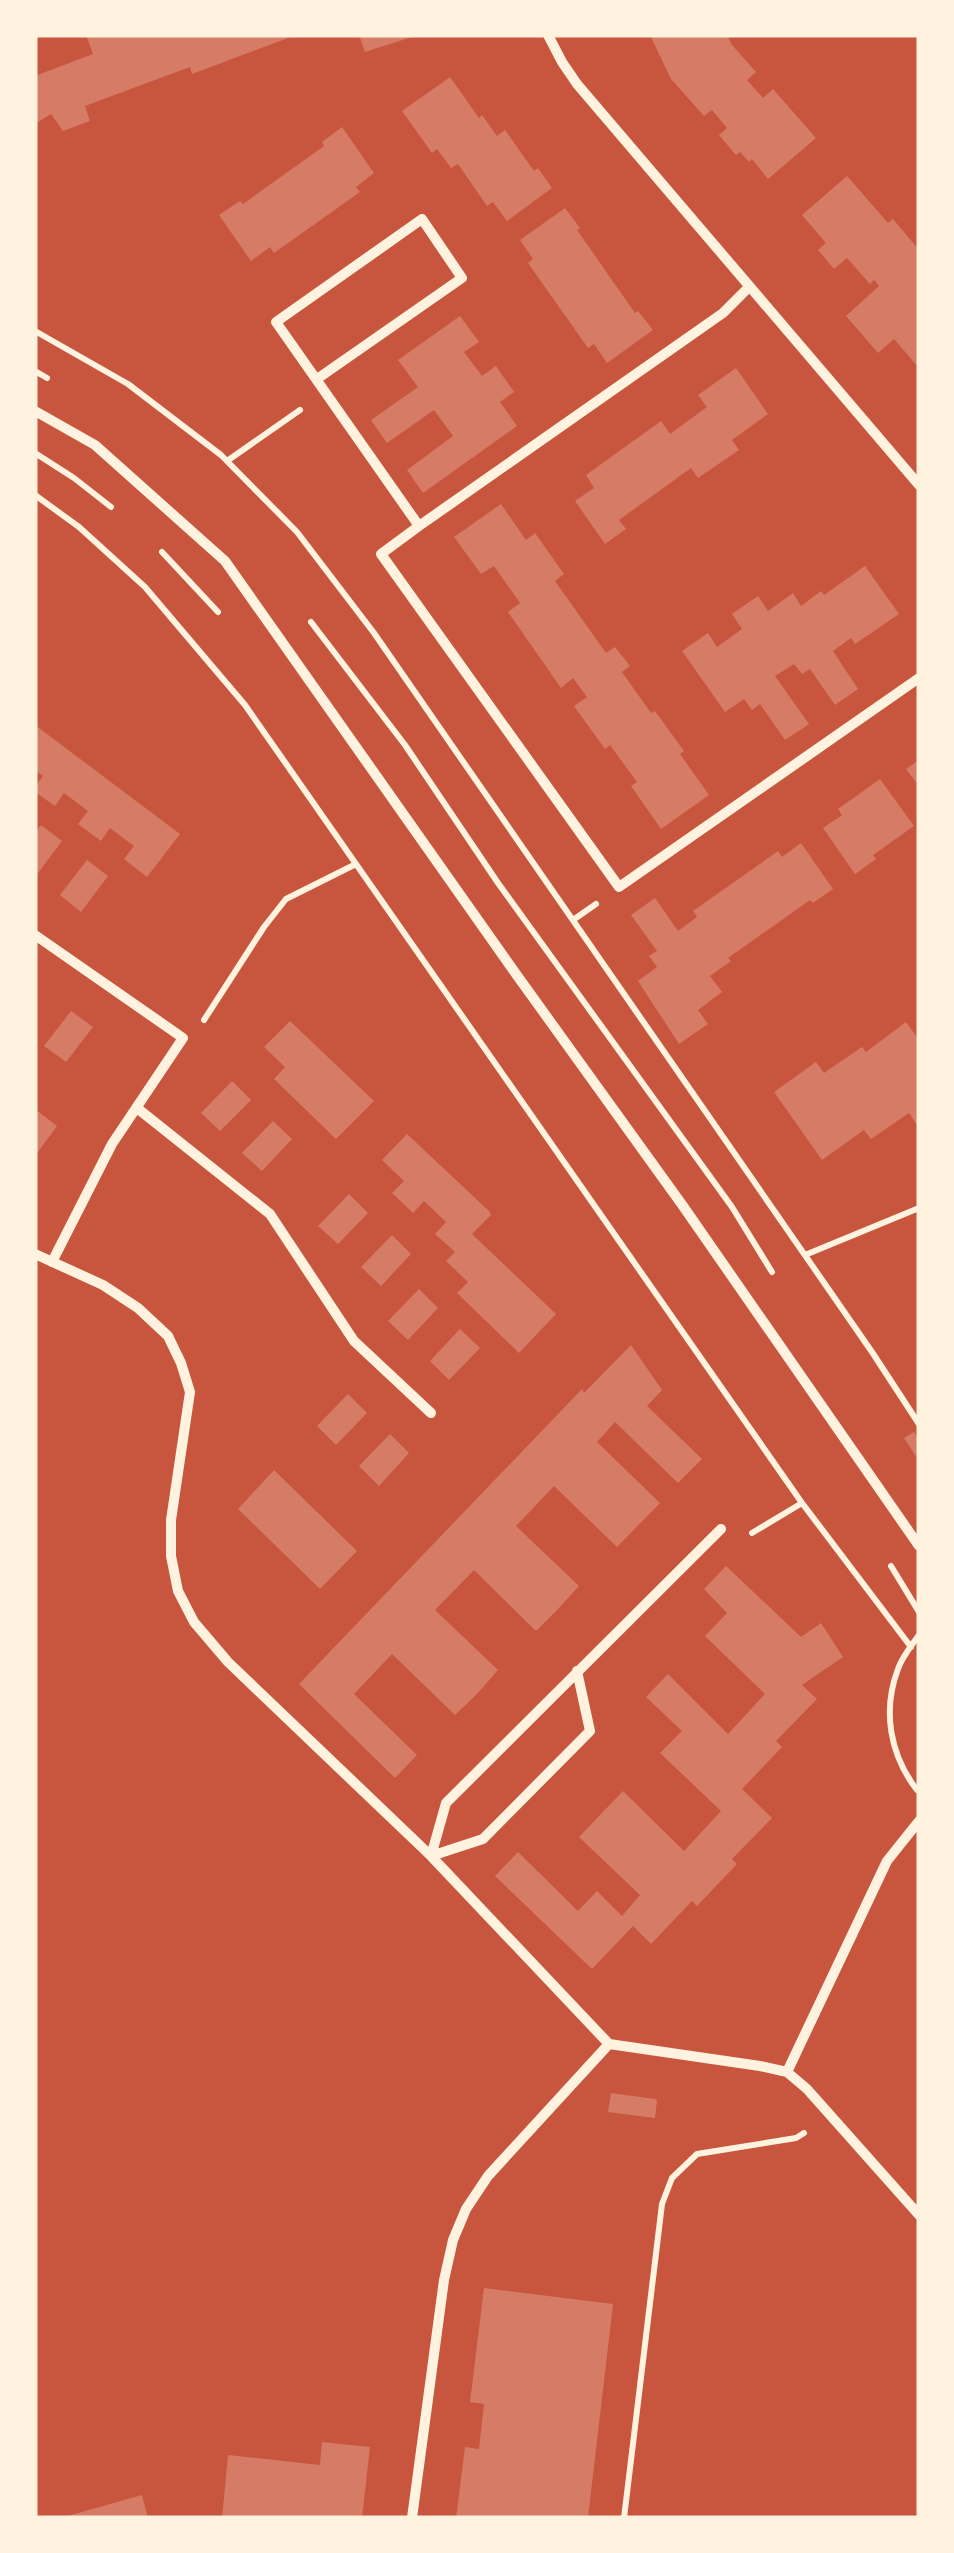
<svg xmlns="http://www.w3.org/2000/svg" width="954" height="2553" viewBox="0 0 954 2553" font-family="Commissioner,sans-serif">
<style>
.building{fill:#d67c66}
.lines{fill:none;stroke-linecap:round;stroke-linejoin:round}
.path{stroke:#fff3e0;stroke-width:6}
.minor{stroke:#fff3e0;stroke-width:10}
</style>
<rect width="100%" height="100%" fill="#c8553d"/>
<path class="building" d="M86,35H296L192,74L190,67L85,106L90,121L63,131L51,114L35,124V76L93,54Z
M359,35H415V36L365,52Z
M650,35H727L732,45L756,72L747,80L763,98L773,89L816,138L768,179L752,159L749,162L740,152L736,155L719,135L727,128L712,110L704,116L671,79Z
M450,77L479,118L482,115L497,136L505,130L534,171L538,168L552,188L507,221L493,202L487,206L458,164L451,168L437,149L432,153L402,111Z
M342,127L374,173L356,187L360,192L274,253L270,247L251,261L219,215L240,201L243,204L324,146L322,142Z
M847,176L888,223L893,219L919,250V368L894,339L878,353L846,316L879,286L874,280L870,284L847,258L834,269L818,250L826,243L802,215Z
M565,208L580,228L577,230L635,313L638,311L653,330L607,363L594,344L588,348L528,263L533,259L520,240Z
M460,316L479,342L464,352L482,376L496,366L514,392L500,402L517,426L423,493L407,470L453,436L434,410L387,443L371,420L418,387L398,360Z
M736,368L768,414L732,440L739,450L698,478L691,468L619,520L626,529L605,544L575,501L594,488L586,475L661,421L670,434L707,407L698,395Z
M501,504L526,540L535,533L564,574L555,581L606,653L615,647L630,666L622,672L651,713L655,711L684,751L680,754L709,795L661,829L631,786L637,782L610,745L605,749L574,706L587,697L573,678L561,688L508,612L520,603L494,566L481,574L454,537Z
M865,566L899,614L855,644L851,638L833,651L858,689L835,705L810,669L802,674L794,664L775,676L809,724L785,740L760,704L752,710L744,699L725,712L682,651L708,633L717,647L742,629L732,614L758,596L768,611L793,593L801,606L821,591L824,595Z
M35,725L180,834L147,877L124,859L134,846L110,828L101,841L78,824L88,811L64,793L55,806L35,792V787L43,776L35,770Z
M919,760V786L906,769Z
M880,779L914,826L873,855L876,859L855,874L823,828L842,815L838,809Z
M41,825L62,841L35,877V832Z
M801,843L833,889L813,903L810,900L728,958L731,961L710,976L722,992L698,1010L708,1024L679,1044L638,981L657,967L649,956L657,951L631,915L655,898L678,931L697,917L693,911L778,851L782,857Z
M87,860L108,876L81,912L60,895Z
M71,1011L93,1027L66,1062L44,1046Z
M290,1021L374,1101L336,1139L274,1079L285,1067L264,1047Z
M906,1022L919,1040V1128L909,1113L871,1139L864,1130L822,1160L774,1092L816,1062L824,1073L862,1047L866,1052Z
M232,1081L251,1100L220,1131L201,1113Z
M35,1109L57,1126L35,1156Z
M273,1121L292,1139L262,1171L242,1153Z
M407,1134L490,1212L491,1215L472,1234L556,1314L519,1353L457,1293L468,1282L446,1261L455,1252L435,1234L446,1222L424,1201L413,1213L392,1193L404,1181L382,1160Z
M349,1194L368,1213L338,1244L318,1226Z
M392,1235L411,1254L381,1286L361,1267Z
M419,1289L438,1308L408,1340L388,1321Z
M460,1329L480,1348L449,1380L430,1361Z
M631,1345L662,1390L647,1406L702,1459L678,1483L615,1422L597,1442L660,1503L617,1547L554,1486L516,1526L579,1586L558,1609L536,1631L474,1570L435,1610L498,1670L477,1694L455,1715L392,1654L354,1694L417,1755L395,1778L299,1684L582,1389L584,1393Z
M348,1394L367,1413L336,1445L317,1426Z
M914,1432L919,1440V1461L904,1438Z
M390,1434L409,1453L379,1486L359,1466Z
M274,1470L357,1551L320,1589L238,1509Z
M726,1566L801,1637L821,1623L843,1657L802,1685L817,1699L776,1741L782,1747L742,1789L772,1818L732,1859L737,1864L697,1906L692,1901L651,1944L633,1926L592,1969L495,1876L518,1852L578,1911L597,1891L622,1916L640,1895L579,1837L623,1791L684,1851L721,1811L660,1753L682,1731L646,1697L668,1674L728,1734L765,1694L705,1636L727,1613L704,1589Z
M611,2093L655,2099L657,2100L655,2118L608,2112Z
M484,2288L613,2304L588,2518H456L465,2447L479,2449L484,2404L470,2402Z
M322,2442L370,2447L362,2518H222L228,2455L320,2465Z
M142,2495L148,2518H64V2517Z"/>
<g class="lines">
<path class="path" d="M35,331L128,384L221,455L297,532L374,633L872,1352L919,1424
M35,371L47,378
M35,453L74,478L111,507
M227,461L300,410
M35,495L79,527L145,587L245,705L802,1503L911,1647
M162,552L218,612
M311,622L405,745L498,883L732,1207L772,1272
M573,920L596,904
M204,1020L264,927L286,899L356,864
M805,1255L919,1208
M752,1533L802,1503
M891,1566L919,1612
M917,1790C890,1755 882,1711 898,1669C902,1657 912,1645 919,1635
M624,2518L662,2204L672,2178L697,2154L796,2138L804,2133"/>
<path class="minor" d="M548,35L562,62L577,84L919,485
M317,379L462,278L422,219L276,322L419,526L723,313L749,287
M35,411L95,445L225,561L516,974L683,1206L919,1546
M419,526L381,554L619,887L919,678
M35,935L183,1038L112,1144L52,1262
M137,1108L270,1214L354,1341L431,1413
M35,1254L103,1285L138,1308L168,1336L181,1363L190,1392L171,1520V1556L178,1591L194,1622L228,1662L431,1856L609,2044
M919,1821L887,1861L787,2072L807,2089L919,2215
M431,1856L446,1803L721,1529
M431,1856L483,1839L590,1731L577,1671
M412,2518L444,2280L453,2240L466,2209L488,2176L609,2044L760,2066L787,2072"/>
</g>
<rect width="954" height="2553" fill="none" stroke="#fff3e0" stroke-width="75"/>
</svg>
